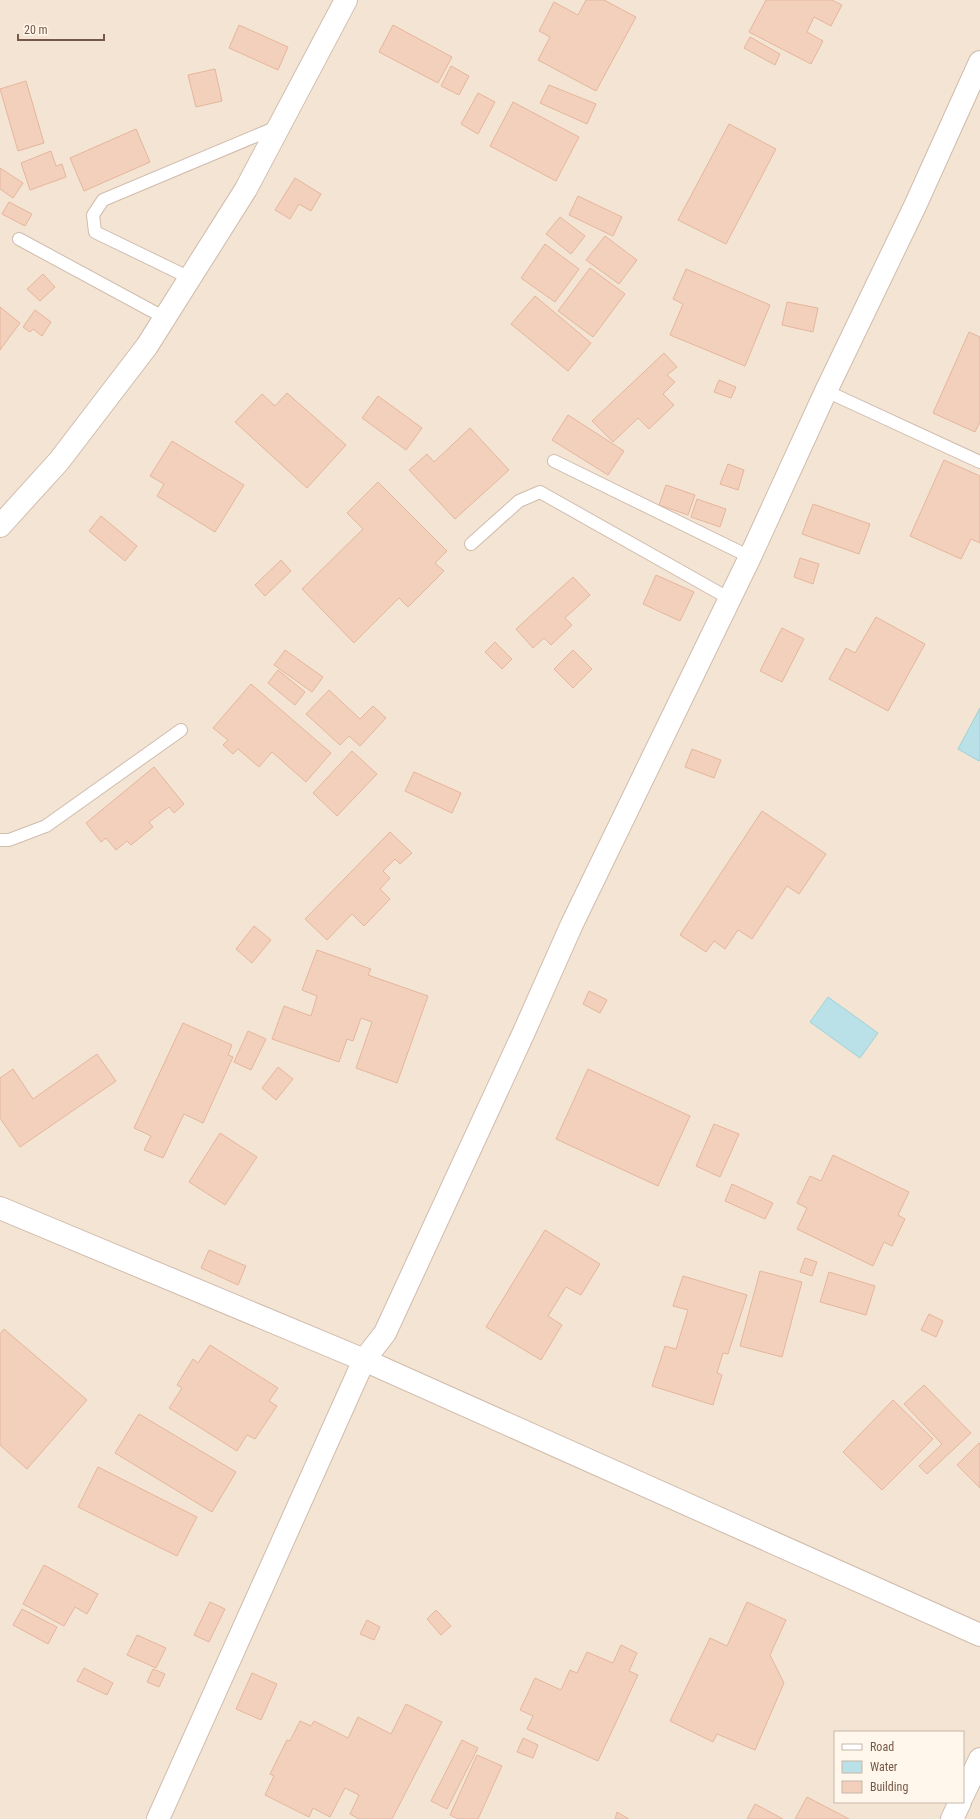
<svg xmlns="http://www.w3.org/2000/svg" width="980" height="1819" viewBox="0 0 980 1819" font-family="'Roboto Condensed',sans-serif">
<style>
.residential{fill:#f4e4d3;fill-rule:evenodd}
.water{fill:#b9e1e7;stroke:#9fd1d9}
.building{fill:#f2d0bc;stroke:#e5b69c}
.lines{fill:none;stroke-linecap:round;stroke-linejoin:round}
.lane-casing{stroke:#d0bcad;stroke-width:14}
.street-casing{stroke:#d0bcad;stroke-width:24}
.lane{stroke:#fff;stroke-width:12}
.street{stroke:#fff;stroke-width:22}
</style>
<rect width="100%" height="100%" fill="#fdf3e5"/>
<path class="residential" d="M0,0H980V1819H0ZM835,1732H963V1802H835Z"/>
<path class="water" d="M980,708V759L979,761L958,749Z
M828,997L878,1033L860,1058L810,1022Z"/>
<path class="building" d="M586,0H604L636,17L596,91L538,60L550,37L539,31L554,2L578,15Z
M766,0H832L842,5L831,26L814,17L807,32L823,41L811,64L749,32Z
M239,25L288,47L278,70L229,48Z
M393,25L452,57L438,83L379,52Z
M750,37L780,54L775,65L744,48Z
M451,66L469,76L459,95L441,86Z
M215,69L222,101L196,107L188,75Z
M26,81L44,143L18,151L0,89Z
M549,85L596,104L587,124L540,103Z
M478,93L495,102L478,134L461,124Z
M513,102L579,137L556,181L490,146Z
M729,124L776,149L726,244L678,220Z
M136,129L150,162L84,191L70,158Z
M51,151L56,166L62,164L66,177L30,190L21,163Z
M0,168L23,183L13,198L0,189Z
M295,178L321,194L311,211L299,204L290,219L275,210Z
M578,196L622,217L613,236L569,215Z
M9,202L32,214L25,226L2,214Z
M560,217L585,236L571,254L546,234Z
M605,236L637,260L619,284L586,260Z
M545,244L579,269L555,302L521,278Z
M590,268L625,294L593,337L558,311Z
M686,269L770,305L745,366L670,335L683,304L673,299Z
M43,274L55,287L40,301L27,289Z
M535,296L591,343L568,371L511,324Z
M787,302L818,308L813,332L782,325Z
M0,307L20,323L0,350Z
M35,310L51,322L42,336L33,329L30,332L23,327Z
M969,332L980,337V422L975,432L933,413Z
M664,353L677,367L667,375L675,382L663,394L674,405L649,429L638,418L613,442L592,421Z
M719,380L736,387L731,398L714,392Z
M287,393L346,445L307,488L235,422L262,394L275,406Z
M378,396L422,428L406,450L362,418Z
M568,415L624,451L608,475L552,440Z
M470,428L509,470L455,519L409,470L427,454L434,462Z
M172,441L244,485L215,532L157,496L164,484L150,476Z
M944,460L980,476V543L971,539L961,559L910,536Z
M728,464L744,470L738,490L720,484Z
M378,482L447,551L435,563L444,571L408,607L399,598L354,643L302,589L363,529L347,513Z
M666,485L695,495L688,515L659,505Z
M697,499L726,509L720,527L691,517Z
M813,504L870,524L859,554L802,534Z
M101,516L137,546L125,561L89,531Z
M800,558L819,564L813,584L794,577Z
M281,560L291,571L265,596L255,585Z
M656,575L694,592L680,621L643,604Z
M573,577L590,595L565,618L572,625L551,645L544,638L533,648L516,629Z
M876,617L925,644L888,711L829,679L846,648L855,653Z
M782,628L804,639L782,682L760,671Z
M495,642L512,659L502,669L485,652Z
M285,650L323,677L312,692L274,665Z
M573,650L592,669L573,688L554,669Z
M278,670L305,692L295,705L268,683Z
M251,684L331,753L306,782L272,752L259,767L238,749L233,754L223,745L228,740L213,728Z
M329,690L360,719L373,706L386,718L360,746L349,736L340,745L306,714Z
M692,749L721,760L714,778L685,767Z
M352,751L377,774L337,816L313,793Z
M154,767L184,804L174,813L169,807L149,822L153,827L131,845L127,841L116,850L106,838L101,842L86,823Z
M414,772L461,793L452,813L405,791Z
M762,811L826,854L799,894L787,886L752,939L738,930L725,949L714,941L706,952L680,935Z
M390,832L412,853L400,864L395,859L383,871L390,878L380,889L390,899L364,926L352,914L327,940L305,919Z
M254,926L271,940L252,963L236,949Z
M317,950L371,969L368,975L428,996L397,1083L356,1068L372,1022L361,1018L353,1041L347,1039L339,1062L272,1039L284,1006L311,1016L317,996L302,990Z
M589,991L607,1000L600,1013L583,1004Z
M183,1023L232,1045L228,1055L233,1057L203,1123L184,1114L163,1158L144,1150L151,1136L134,1128Z
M248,1031L266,1039L251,1070L234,1062Z
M97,1054L116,1081L20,1147L0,1118V1078L13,1069L33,1099Z
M278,1067L293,1079L276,1100L262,1088Z
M588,1069L690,1116L658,1186L556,1139Z
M714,1124L739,1134L720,1177L696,1166Z
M220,1133L257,1157L225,1205L189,1182Z
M833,1155L909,1192L898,1215L905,1219L892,1246L884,1242L873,1266L797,1229L807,1208L797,1203L810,1176L821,1181Z
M732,1184L773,1203L765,1219L725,1201Z
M545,1230L600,1264L581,1295L566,1287L548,1316L562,1325L541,1360L486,1327Z
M209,1250L246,1266L238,1285L201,1268Z
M805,1258L817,1262L812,1276L800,1272Z
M760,1271L802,1282L782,1357L740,1346Z
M829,1272L875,1286L866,1315L820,1302Z
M683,1276L747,1295L728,1354L723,1353L717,1373L722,1375L713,1405L652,1386L665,1346L676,1349L688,1310L673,1306Z
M929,1314L943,1321L936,1337L921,1330Z
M4,1329L87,1400L27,1469L0,1445V1334Z
M210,1345L278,1388L269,1401L277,1406L255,1439L247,1435L237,1451L169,1408L182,1388L177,1385L193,1359L198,1363Z
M924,1385L971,1433L927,1474L919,1466L942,1444L904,1404Z
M893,1400L933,1439L882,1490L843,1452Z
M139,1414L236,1472L212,1512L115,1453Z
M979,1443L980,1444V1488L957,1465Z
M98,1467L197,1517L177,1556L78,1507Z
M44,1565L98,1594L87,1614L75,1607L64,1626L23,1604Z
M210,1602L225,1609L209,1642L194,1635Z
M747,1602L786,1620L770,1655L784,1683L755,1750L717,1734L713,1742L670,1721L710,1638L727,1646Z
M22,1609L57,1627L48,1644L13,1625Z
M436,1610L451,1626L441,1635L427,1619Z
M367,1620L380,1627L374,1640L360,1634Z
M137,1635L166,1648L156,1668L127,1655Z
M621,1645L637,1653L629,1671L638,1675L598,1761L527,1729L533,1716L520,1710L535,1678L561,1690L570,1670L577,1673L587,1652L613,1663Z
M84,1668L113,1683L107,1695L77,1681Z
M153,1669L165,1674L159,1687L147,1682Z
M252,1673L277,1684L261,1720L236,1709Z
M406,1704L442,1722L392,1819H359L350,1814L359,1795L345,1788L330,1817L313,1808L309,1817L265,1795L274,1776L270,1774L287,1740L290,1741L300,1721L311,1726L314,1721L348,1738L358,1717L391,1734Z
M523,1738L538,1745L533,1758L517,1752Z
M462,1740L478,1748L447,1809L431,1801Z
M477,1755L502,1766L478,1819H458L450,1815Z
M807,1797L849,1819H795Z
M755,1804L783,1819H747Z
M617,1812L629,1819H615Z"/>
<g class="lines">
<g class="lane-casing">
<path id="lane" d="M19,239L165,318
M190,278L95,232L93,215L103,200L277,127
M826,391L980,462
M554,461L750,557
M471,544L519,501L540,492L730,599
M0,840H9L46,826L181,730"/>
</g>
<g class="street-casing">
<path id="street" d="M0,526L59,461L147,346L246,189L346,0
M0,1208L364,1360L980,1635
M963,1795L980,1759
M158,1819L364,1360L385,1333L524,1032L572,924L750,557L826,391L915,206L980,62
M952,1819L960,1802"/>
</g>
<use href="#lane" class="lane"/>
<use href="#street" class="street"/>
</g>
<rect x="834" y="1731" width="130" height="72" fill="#fff7eb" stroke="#c8b7aa"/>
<rect x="842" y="1744" width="20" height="6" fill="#ffffff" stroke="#c8b7aa"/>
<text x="870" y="1751" font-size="12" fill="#765849">Road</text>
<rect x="842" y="1761" width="20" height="12" fill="#b9e1e7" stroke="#c8b7aa"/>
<text x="870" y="1771" font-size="12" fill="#765849">Water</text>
<rect x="842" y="1781" width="20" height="12" fill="#f2d0bc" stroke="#c8b7aa"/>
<text x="870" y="1791" font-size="12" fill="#765849">Building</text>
<path d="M18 34v6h86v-6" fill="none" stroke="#765849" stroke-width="2"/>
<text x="24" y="34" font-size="12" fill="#765849" stroke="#fff7eb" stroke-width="3" paint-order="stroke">20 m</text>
</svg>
